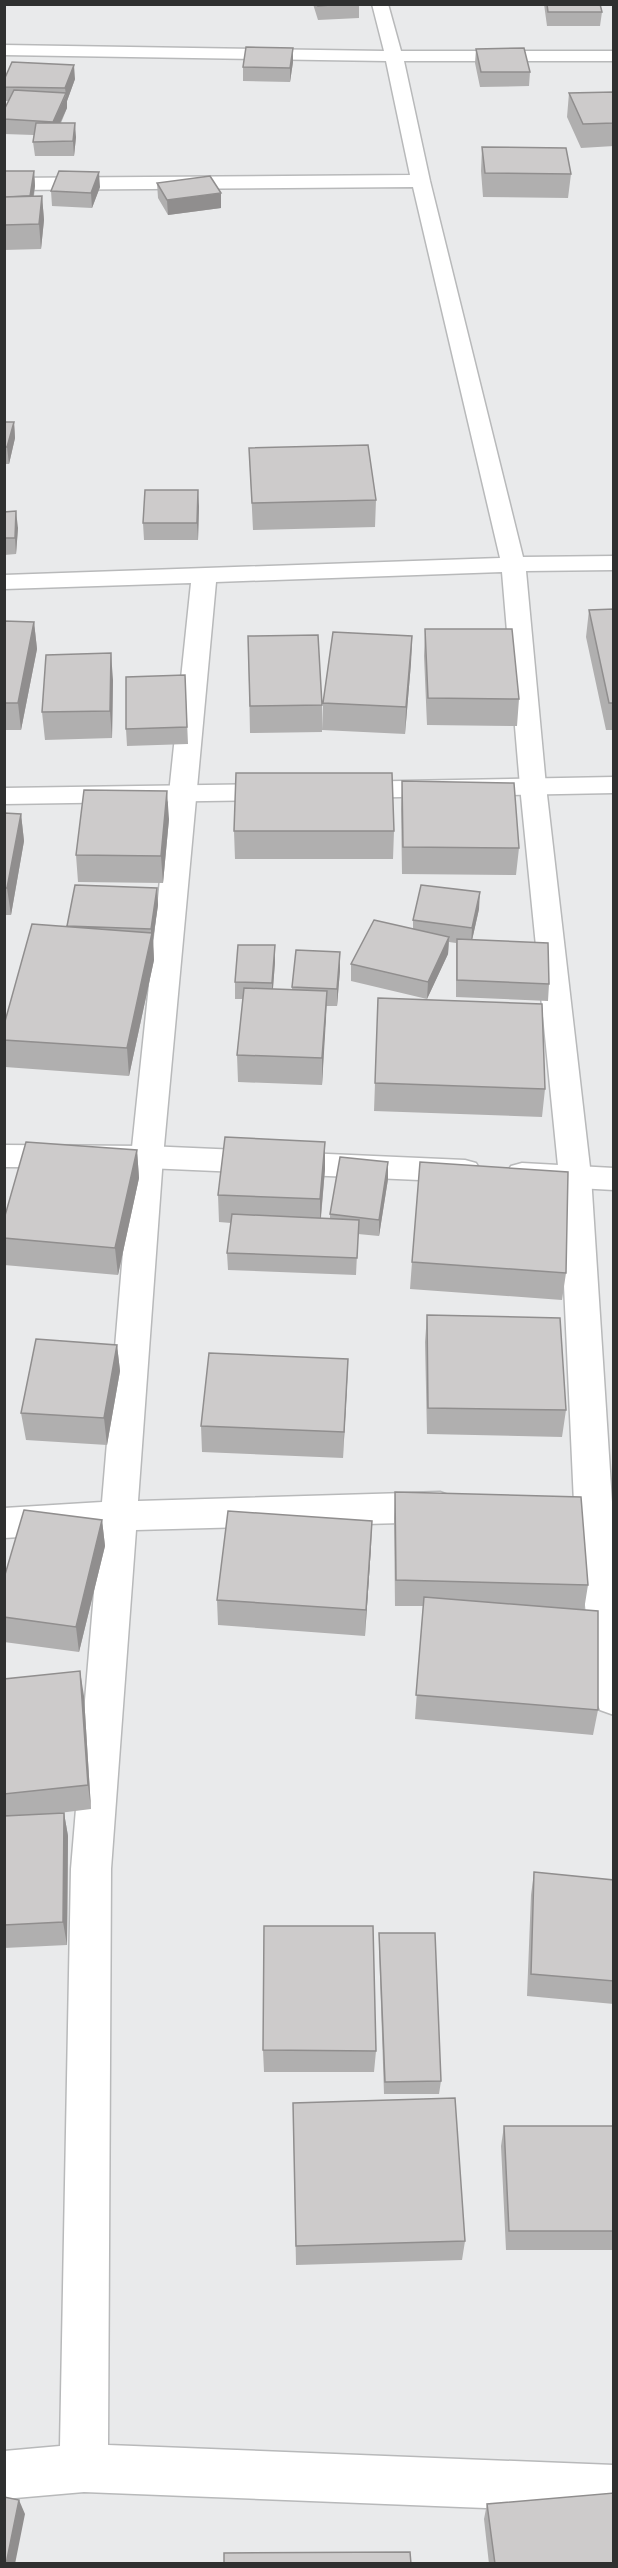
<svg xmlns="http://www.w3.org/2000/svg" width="618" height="2568" viewBox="0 0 618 2568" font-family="Signika,sans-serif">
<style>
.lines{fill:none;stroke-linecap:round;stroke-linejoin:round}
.street-casing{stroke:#b8b9ba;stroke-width:3}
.secondary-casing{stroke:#b8b9ba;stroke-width:3}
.street{fill:#fff;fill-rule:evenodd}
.secondary{fill:#fff;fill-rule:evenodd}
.wall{fill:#b0afaf}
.shaded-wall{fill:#908e8e}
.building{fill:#cdcbcb;stroke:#908e8e;stroke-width:1.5}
</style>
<rect width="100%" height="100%" fill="#e9eaeb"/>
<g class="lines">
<g class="street-casing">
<path id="street" d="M372,4H388L401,51H614V61H404L430,181L523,557L614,556V570L526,571L546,786L591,1176L614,1533V1715L600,1710L595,1698L574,1503L559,1176L520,786L502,572L216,582L163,1157L138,1501L440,1492L453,1497L458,1507L453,1517L440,1522L136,1530L111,1869L108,2445L614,2465V2513L84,2492L4,2499V2451L60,2446L71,1869L99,1532L4,1538V1508L102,1502L131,1157L191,583L4,589V575L500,558L413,187L4,190V178L410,175L386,61L4,55V45L384,51Z"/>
</g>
<g class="secondary-casing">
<path id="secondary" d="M614,777V793L348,798L339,796L335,790L339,784L348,782Z
M279,784L288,786L292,792L288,798L279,800L4,804V788Z
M4,1145L147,1146L465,1160L476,1163L481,1171L476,1179L465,1182L147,1168L4,1167Z
M522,1163L614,1168V1190L522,1185L511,1182L506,1174L511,1166Z"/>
</g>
<use href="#street" class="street"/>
<use href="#secondary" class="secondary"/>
</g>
<path class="wall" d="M313,4H359V18L318,20Z
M544,4H600L602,12L600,26H547Z
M476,49L530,72L529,86L480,87L475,63Z
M293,62L290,82L243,81V67Z
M75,79L67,101V108L61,123L76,137L74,156H35L33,142L34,135L4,134V110L9,101H4V80Z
M614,92V146L581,148L567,117L569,93Z
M482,147L571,174L568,198L483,197L481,171Z
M4,171H34L35,186L34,196H42L44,220L41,249L4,250Z
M157,183L221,208L168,215L158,198Z
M100,187L92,208L52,206L51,191Z
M4,422H14L15,438L9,464H4Z
M249,448L376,500L375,527L253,530Z
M199,506L198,540H144L143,523Z
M4,512L18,528L16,554L4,555Z
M614,609V730H606L586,637L589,610Z
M4,621L34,622L37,649L21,730H4Z
M425,629L519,699L517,726L427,725L424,656Z
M248,636L322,705V732L250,733Z
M412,636L411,663L405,734L322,730L323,703Z
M185,675L188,744L127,746L126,729Z
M113,680L112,738L45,740L42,712Z
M402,781L519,848L516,875L402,874L401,809Z
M4,813L21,814L24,841L11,915H4Z
M169,819L163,883L78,882L76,855Z
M234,831H394L393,859H235Z
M157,888L158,905L153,940L154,960L129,1076L5,1067L4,1025L67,927Z
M479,909L472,940L549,984L548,1001L456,997V943L449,942L448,954L427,999L351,981V964L413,928V920Z
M275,962L273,989L292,990V987L340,970L337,1006H326L322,1085L238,1082L237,1055L243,999H235V982Z
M375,1083L545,1089L542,1117L374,1111Z
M325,1142V1169L321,1218H330V1214L388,1162V1179L379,1236L358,1234L356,1275L228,1270L227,1253L231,1223L219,1222L218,1195Z
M137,1150L139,1178L118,1275L4,1265V1219Z
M412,1262L566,1273L562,1300L410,1289Z
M427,1315L566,1410L562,1437L427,1434L425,1342Z
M117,1345L120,1371L107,1445L26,1440L21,1413Z
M348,1359L343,1458L202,1452L201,1426Z
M395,1492L588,1585L584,1610L598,1710L593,1735L415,1719L423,1606H395L394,1518Z
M102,1520L105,1546L79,1652L4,1642V1578Z
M371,1547L365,1636L218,1625L217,1600Z
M4,1679L84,1696L91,1809L51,1814L64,1813L68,1836L67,1945L4,1948Z
M534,1872L614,1880V2004L527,1996L531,1895Z
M379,1933L441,2081L439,2094H384L379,1947Z
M263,2050L376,2051L374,2072H264Z
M293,2103L465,2241L462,2260L296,2265Z
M504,2126H614V2250H506L501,2146Z
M487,2504L614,2564H489L484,2519Z"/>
<path class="shaded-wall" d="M293,48V62L290,82V68Z
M74,65L75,79L67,101V108L54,136L53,122L66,95L65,88Z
M75,123L76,137L74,156L73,141Z
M34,171L35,186L30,216L29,201Z
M99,172L100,187L92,208L91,193Z
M221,193V208L168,215L167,200Z
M42,196L44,220L41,249L39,224Z
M14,422L15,438L9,464L7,447Z
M198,490L199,506L198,540L197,523Z
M16,511L18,528L16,554L15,538Z
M34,622L37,649L21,730L18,703Z
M412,636L411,663L405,734L406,707Z
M111,653L113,680L112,738L110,711Z
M167,791L169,819L163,883L161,856Z
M21,814L24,841L11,915L7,888Z
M157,888L158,905L153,940L154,960L129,1076L127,1048L151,937V929Z
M480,892L479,909L471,945L472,928Z
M449,937L448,954L427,999L428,982Z
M275,945V962L272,1000V983Z
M340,952V970L337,1006V989Z
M327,991L326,1019L322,1085V1058Z
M325,1142V1169L320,1226V1199Z
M137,1150L139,1178L118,1275L115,1248Z
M388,1162V1179L379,1236V1220Z
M117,1345L120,1371L107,1445L104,1418Z
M348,1359L347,1386L343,1458L344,1432Z
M102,1520L105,1546L79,1652L76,1627Z
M372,1521L371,1547L365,1636L366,1610Z
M80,1671L84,1696L91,1809L88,1785Z
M64,1813L68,1836L67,1945L63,1922Z
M19,2500L25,2514L15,2564H6Z"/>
<path class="building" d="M318,4H345L318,6Z
M547,4H600L602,12H548Z
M246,47L293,48L290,68L243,67Z
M524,48L530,72H481L476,49Z
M12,62L74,65L65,88L4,87V80Z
M14,90L66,93L53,122L4,119V110Z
M614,92V123L583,124L569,93Z
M36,123H75L73,141L33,142Z
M482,147L566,148L571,174L485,173Z
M4,171H34L30,196L4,197Z
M59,171L99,172L91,193L51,191Z
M210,176L221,193L167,200L157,183Z
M42,196L39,224L4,225V197Z
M4,422H14L7,447H4Z
M368,445L376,500L252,503L249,448Z
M145,490H198L197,523H143Z
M16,511L15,538H4V512Z
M614,609V703H609L589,610Z
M4,621L34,622L18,703H4Z
M425,629H512L519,699L428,698Z
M333,632L412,636L406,707L323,703Z
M318,635L322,705L250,706L248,636Z
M111,653L110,711L42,712L46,655Z
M185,675L187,727L126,729V677Z
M236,773H392L394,831H234Z
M402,781L514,783L519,848L403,847Z
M84,790L167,791L161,856L76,855Z
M4,813L21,814L7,888H4Z
M75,885L157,888L151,929L67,926Z
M421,885L480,892L472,928L413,920Z
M374,920L449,937L428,982L351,964Z
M32,924L152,933L127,1048L4,1040V1025Z
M457,939L548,943L549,984L457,980Z
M238,945H275L272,983L235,982Z
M296,950L340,952L337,989L292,987Z
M244,988L327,991L322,1058L237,1055Z
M378,998L542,1004L545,1089L375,1083Z
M225,1137L325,1142L320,1199L218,1195Z
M26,1142L137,1150L115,1248L4,1238V1219Z
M340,1157L388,1162L379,1220L330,1214Z
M420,1162L568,1172L566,1273L412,1262Z
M232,1214L359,1220L357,1258L227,1253Z
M427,1315L560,1318L566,1410L428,1408Z
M36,1339L117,1345L104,1418L21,1413Z
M209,1353L348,1359L344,1432L201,1426Z
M395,1492L581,1497L588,1585L396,1580Z
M24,1510L102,1520L76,1627L4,1617V1578Z
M228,1511L372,1521L366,1610L217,1600Z
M424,1597L598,1611V1710L416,1695Z
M80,1671L88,1785L4,1794V1679Z
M64,1813L63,1922L4,1925V1816Z
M534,1872L614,1880V1981L531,1974Z
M264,1926H373L376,2051L263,2050Z
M379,1933H435L441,2081L385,2082Z
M455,2098L465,2241L296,2246L293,2103Z
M504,2126H614V2231H509Z
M614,2493V2564H495L487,2504Z
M4,2497L19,2500L6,2564H4Z
M410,2552L411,2564H224V2553Z"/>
<rect width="618" height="2568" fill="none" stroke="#2f3030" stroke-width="12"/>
</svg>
